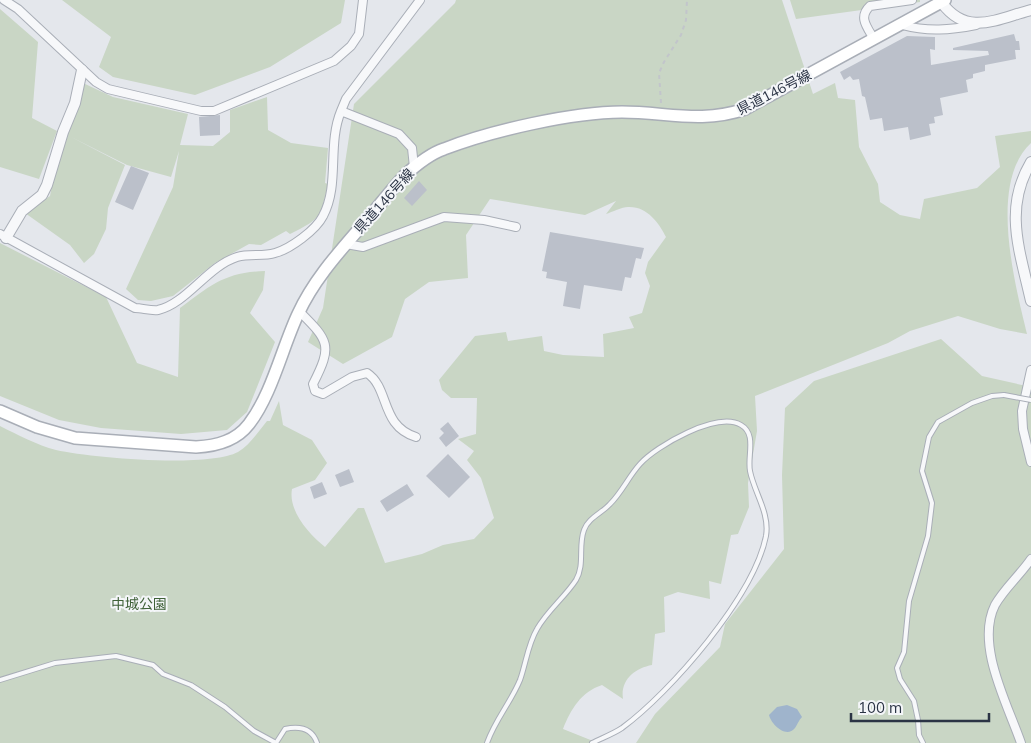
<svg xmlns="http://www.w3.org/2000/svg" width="1031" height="743" viewBox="0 0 1031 743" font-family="Mulish,'Noto Sans JP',sans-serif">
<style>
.green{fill:#c9d6c5}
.water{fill:#9fb4cc}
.building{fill:#bbc0ca}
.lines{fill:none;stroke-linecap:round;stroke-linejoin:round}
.service-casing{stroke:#a9aeb7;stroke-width:6}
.minor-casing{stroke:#a9aeb7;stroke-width:10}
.tertiary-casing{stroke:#a9aeb7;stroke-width:12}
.secondary-casing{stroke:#a9aeb7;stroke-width:14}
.path{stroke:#c2c5cb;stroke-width:2;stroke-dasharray:4 4;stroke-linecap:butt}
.service{stroke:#f7f8fa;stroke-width:4}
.minor{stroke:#f7f8fa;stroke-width:8}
.tertiary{stroke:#f7f8fa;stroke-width:10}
.secondary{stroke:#fff;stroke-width:11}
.service-bridge-casing{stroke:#a9aeb7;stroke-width:6;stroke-linecap:butt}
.service-bridge{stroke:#f7f8fa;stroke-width:4}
.labels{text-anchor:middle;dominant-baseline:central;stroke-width:4;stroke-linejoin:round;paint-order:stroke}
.street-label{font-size:14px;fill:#2b3445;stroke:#f4f6f9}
.park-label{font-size:14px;fill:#3f6138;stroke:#f4f6f9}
</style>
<rect width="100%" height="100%" fill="#e4e7ec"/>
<path class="green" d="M62,0H345L341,23L270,67L195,95L113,77L99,67L111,37Z
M456,0H782L813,94L835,83L838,98L855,100L859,147L878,184L880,202L900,215L920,219L924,199L977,188L1000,167L995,136L1031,131V143C988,183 1015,284 1027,334L1000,329L958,316L910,331L888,343L755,396L757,431L748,483L749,507L738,534L731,535L721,584L709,581L710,599L678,592L664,597L665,632L655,634L652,665C635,668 620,680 623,699L602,685C581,692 571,709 563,729L598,743H0V426C18,435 37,445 56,450C91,458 208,468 238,452C250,445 258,432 267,421H270L279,401L283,425L312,440L327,463L315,480L292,489C288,511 309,534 325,547L358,508H364L385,563L422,554L443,545L474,539L494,518L481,478L467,460L474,451L458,439L476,434L477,398H451L442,390L439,380L475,336L506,332L508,341L542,336L544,351L563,355L604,357L603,334L634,328L629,317L642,313L650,286L645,273L648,262L666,237C659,223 647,206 628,207C622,207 612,212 606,214L616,201L585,215L490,199L466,235L468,278L429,282L405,299L392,337L343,364L308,342L323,308L354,104L455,3Z
M790,0H920V2L796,19Z
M0,9L38,42L32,118L57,131L39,179L0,167Z
M83,83L113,97L188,114L180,145L213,146L230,132V110L267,97L268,130L291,143L328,148L325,183L328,184C320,218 322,218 290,234L286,231L261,245L249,244L215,263L173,296L151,301L138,300L126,289L173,187L179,151L171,177L127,165L71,137L125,165L108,208L106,229L94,254L84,263L70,245L25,213L50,196L53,180L68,135L66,133Z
M0,243L106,297L137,363L178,377L180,308C211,285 225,272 265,271L263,290L250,313L275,342L247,412L227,430L181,434L101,428L59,420L0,396Z
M941,339L982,376L1031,387V743H636L655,714L720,647L725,624L784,549L782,475L785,408L814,381Z"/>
<path class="water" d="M787,705L797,709L802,717C799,720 797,725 795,728C786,739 771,724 769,715L777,707Z"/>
<path class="building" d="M1014,34L1016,41H1019L1020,50H1015L1016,59L985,65V71L973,74V78L966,80L968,92L940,98L943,115L934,117L935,123L929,124L931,135L910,140L908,127L884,131L882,118L870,120L865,97L862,96L859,79L853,80L850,76L844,80L840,72L907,36L935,37V50L930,49L931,65L989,55L988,51L953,50V48Z
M220,115V135L200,136L199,117Z
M131,166L149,173L133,210L115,202Z
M419,181L427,190L412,206L404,198Z
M550,232L644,248L641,259L636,258L631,278L625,277L622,291L584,285L580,309L563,306L567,282L546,278L547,272L542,271Z
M448,422L459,436L446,447L439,438L444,433L440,429Z
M448,454L470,477L449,498L426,476Z
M349,469L354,482L340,487L335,475Z
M322,482L327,494L314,499L310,487Z
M407,484L414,495L387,512L380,501Z"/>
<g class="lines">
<g class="service-casing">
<path id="service" d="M0,680L55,663L116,656L153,665L163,674L191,685L225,707L254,731L276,743
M276,743L285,729C299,726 312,728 317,743
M487,743C495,720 511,702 520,680C526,663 528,644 537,629C547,611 565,597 576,580C585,565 578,546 584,530C588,518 602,513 610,504C622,492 629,476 640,464C656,446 717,411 741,425C757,434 747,456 750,471C754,492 770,513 766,536C754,596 671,692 622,728C613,734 602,738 592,743
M923,743L919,735L918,720L914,701L900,679L897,668L904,652L909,601L928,536L932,503L922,471L929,437L938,422L972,403L992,396L1004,395"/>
</g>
<g class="minor-casing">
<path id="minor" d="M4,0L18,9L96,82L108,89L201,111H214L334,61L351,46L359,34L363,0
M902,25C928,32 950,30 976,25
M874,39C867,27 858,17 870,6L912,0
M414,167L412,148L399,134L341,111L346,99L420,0
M0,234L135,308C142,308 151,311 158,310C186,304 208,266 237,257C249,253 263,257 275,253C290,249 316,230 323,216C340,184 327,145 341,111
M346,244L363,247L444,217L484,220L516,227
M299,311C329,341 333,345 313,384L315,391L323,394L352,377L367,373C390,388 380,426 416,437
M1031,370L1022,411L1023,429L1031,462
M1021,743C1008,705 975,645 995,605C1004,589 1020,575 1031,559"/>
</g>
<g class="tertiary-casing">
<path id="tertiary" d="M942,3C967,37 997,19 1031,10
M1031,162C1003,209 1020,251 1031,301
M6,238L22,211L42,195L47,185L63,132L75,103L82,70"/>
</g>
<g class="secondary-casing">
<path id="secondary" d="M0,411L37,427L75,438L196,447C217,446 236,441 249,424C272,394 282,348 298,314C314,279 340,251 365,222C378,207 390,191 404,176C416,165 429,154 444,149C490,131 573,112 622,112C666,112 701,124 745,109L945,0"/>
</g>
<path class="path" d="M661,103L659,73L664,62L681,35L686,20L687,0"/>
<use href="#service" class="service"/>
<use href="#minor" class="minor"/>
<use href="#tertiary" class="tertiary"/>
<use href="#secondary" class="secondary"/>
<g class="service-bridge-casing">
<path id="service-bridge" d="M1004,395L1031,400"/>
</g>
<use href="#service-bridge" class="service-bridge"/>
</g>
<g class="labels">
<g class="street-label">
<text transform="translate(774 92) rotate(-27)">県道146号線</text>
<text transform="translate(384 201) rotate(-48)">県道146号線</text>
</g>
<g class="park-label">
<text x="139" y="604">中城公園</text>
</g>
</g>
<path d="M851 713v8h138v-8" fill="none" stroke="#2b3445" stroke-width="2.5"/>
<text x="858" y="713" font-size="15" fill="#2b3445" stroke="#f4f6f9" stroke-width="4" paint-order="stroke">100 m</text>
</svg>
